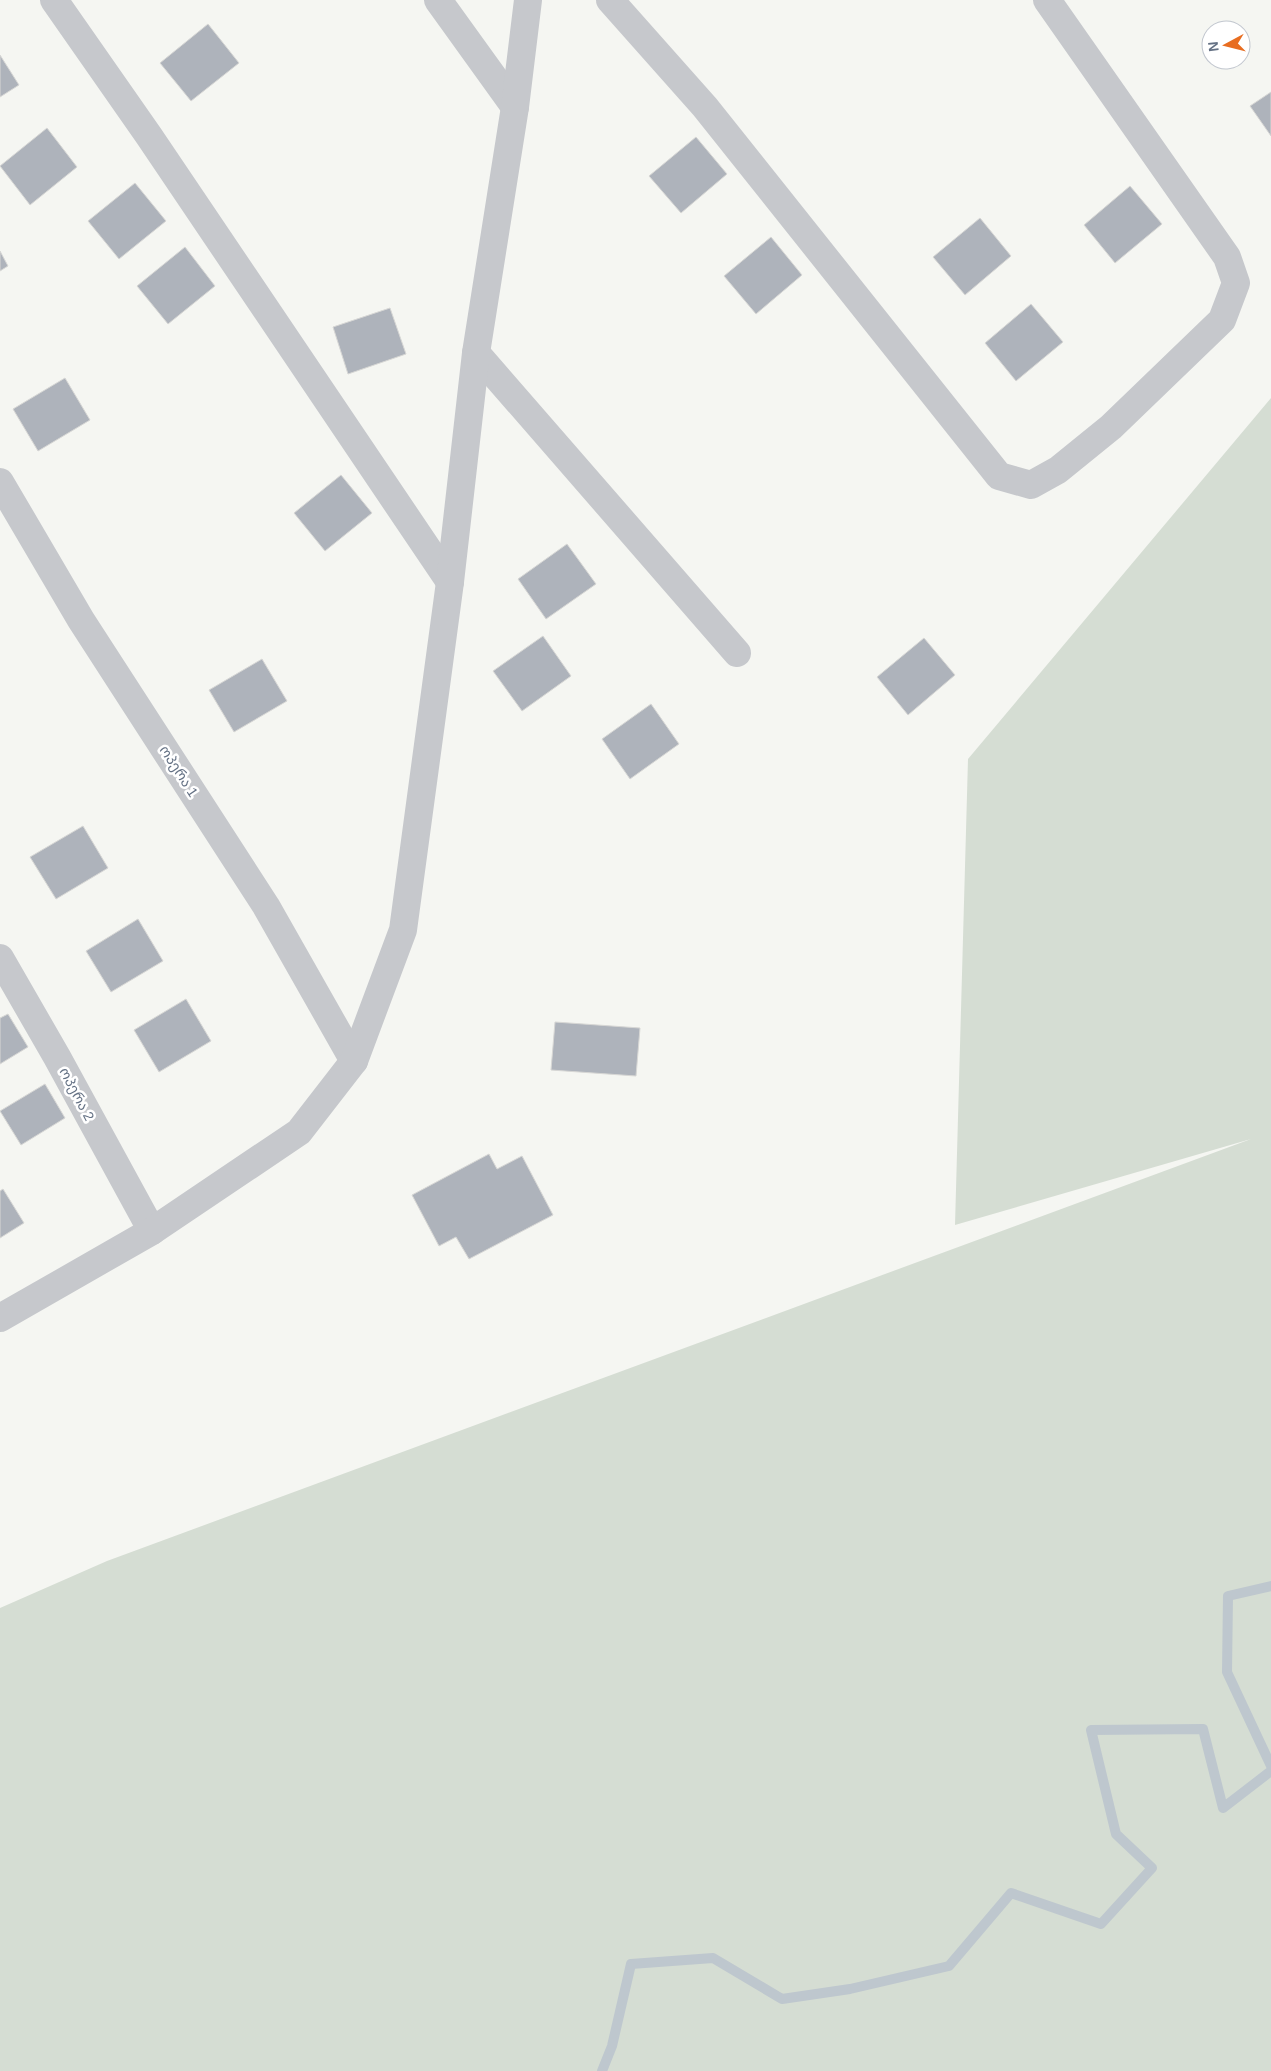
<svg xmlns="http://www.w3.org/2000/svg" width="1271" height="2071" viewBox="0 0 1271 2071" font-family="Helvetica,'Noto Sans Georgian',sans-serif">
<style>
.green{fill:#d5ddd3}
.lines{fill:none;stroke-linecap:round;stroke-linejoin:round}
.stream{stroke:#bec7ce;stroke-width:10}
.building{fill:#aeb3bb;stroke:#d7d7d5}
.minor{stroke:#c6c8cc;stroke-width:28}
.tertiary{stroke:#c6c8cc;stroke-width:28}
.labels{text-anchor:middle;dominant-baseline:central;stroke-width:5;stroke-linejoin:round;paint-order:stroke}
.street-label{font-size:14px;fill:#647184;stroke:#fff}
</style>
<rect width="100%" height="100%" fill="#f5f6f2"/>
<path class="green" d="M1271,398V2071H0V1608L107,1561L1251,1139L955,1225L968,759Z"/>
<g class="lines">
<path class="stream" d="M1271,1586L1228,1596L1227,1672L1271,1766
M602,2071L612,2046L631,1964L713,1958L782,1999L850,1989L949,1966L1011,1893L1101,1924L1152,1868L1116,1834L1091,1730L1203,1729L1223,1808L1271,1771"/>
</g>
<path class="building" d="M208,24L239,63L191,101L160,63Z
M0,55L19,85L0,97Z
M1271,92V136L1250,106Z
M47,128L77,167L30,205L0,166Z
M696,137L727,174L681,213L649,176Z
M135,183L166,221L119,259L88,221Z
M1130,186L1162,224L1115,263L1084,225Z
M980,218L1011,256L965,295L933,257Z
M771,237L802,275L756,314L724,276Z
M185,247L215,286L168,324L137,286Z
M0,251L8,266L0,271Z
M1031,304L1063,342L1016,381L985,343Z
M390,308L406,354L348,374L333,327Z
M65,378L90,420L38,451L13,409Z
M341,475L372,513L325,551L294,513Z
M567,544L596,584L546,619L518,579Z
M543,636L571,676L522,711L493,671Z
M924,638L955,675L908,715L877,677Z
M262,659L287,701L234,732L209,690Z
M651,704L679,744L630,779L602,739Z
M83,826L108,868L56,899L30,857Z
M138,919L163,961L111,992L86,951Z
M186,999L211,1041L159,1072L134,1030Z
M8,1014L28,1047L0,1064V1018Z
M555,1022L640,1028L636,1076L551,1070Z
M45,1084L65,1118L21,1145L0,1111Z
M489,1154L497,1169L522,1156L553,1215L469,1259L456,1237L439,1246L412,1195Z
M3,1189L24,1223L0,1238V1191Z"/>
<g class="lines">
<path class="minor" d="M54,0L149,136L450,582
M438,0L515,107
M610,0L705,107L999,476L1031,485L1058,470L1111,427L1222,320L1236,283L1227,257L1047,0
M476,353L737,653
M0,482L81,620L266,906L354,1061
M0,958L57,1057L152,1231"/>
<path class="tertiary" d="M0,1318L152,1231L299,1132L354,1061L403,930L450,582L476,353L515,107L528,0"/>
</g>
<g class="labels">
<g class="street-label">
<text transform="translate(179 771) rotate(57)">ოპერა 1</text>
<text transform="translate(77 1094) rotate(62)">ოპერა 2</text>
</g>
</g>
<g transform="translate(1226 45) rotate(263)"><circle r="24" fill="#ffffff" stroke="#c1c6ce"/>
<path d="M0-4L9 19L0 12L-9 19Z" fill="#e86d20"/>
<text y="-8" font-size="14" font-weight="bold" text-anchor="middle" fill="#647184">N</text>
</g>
</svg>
